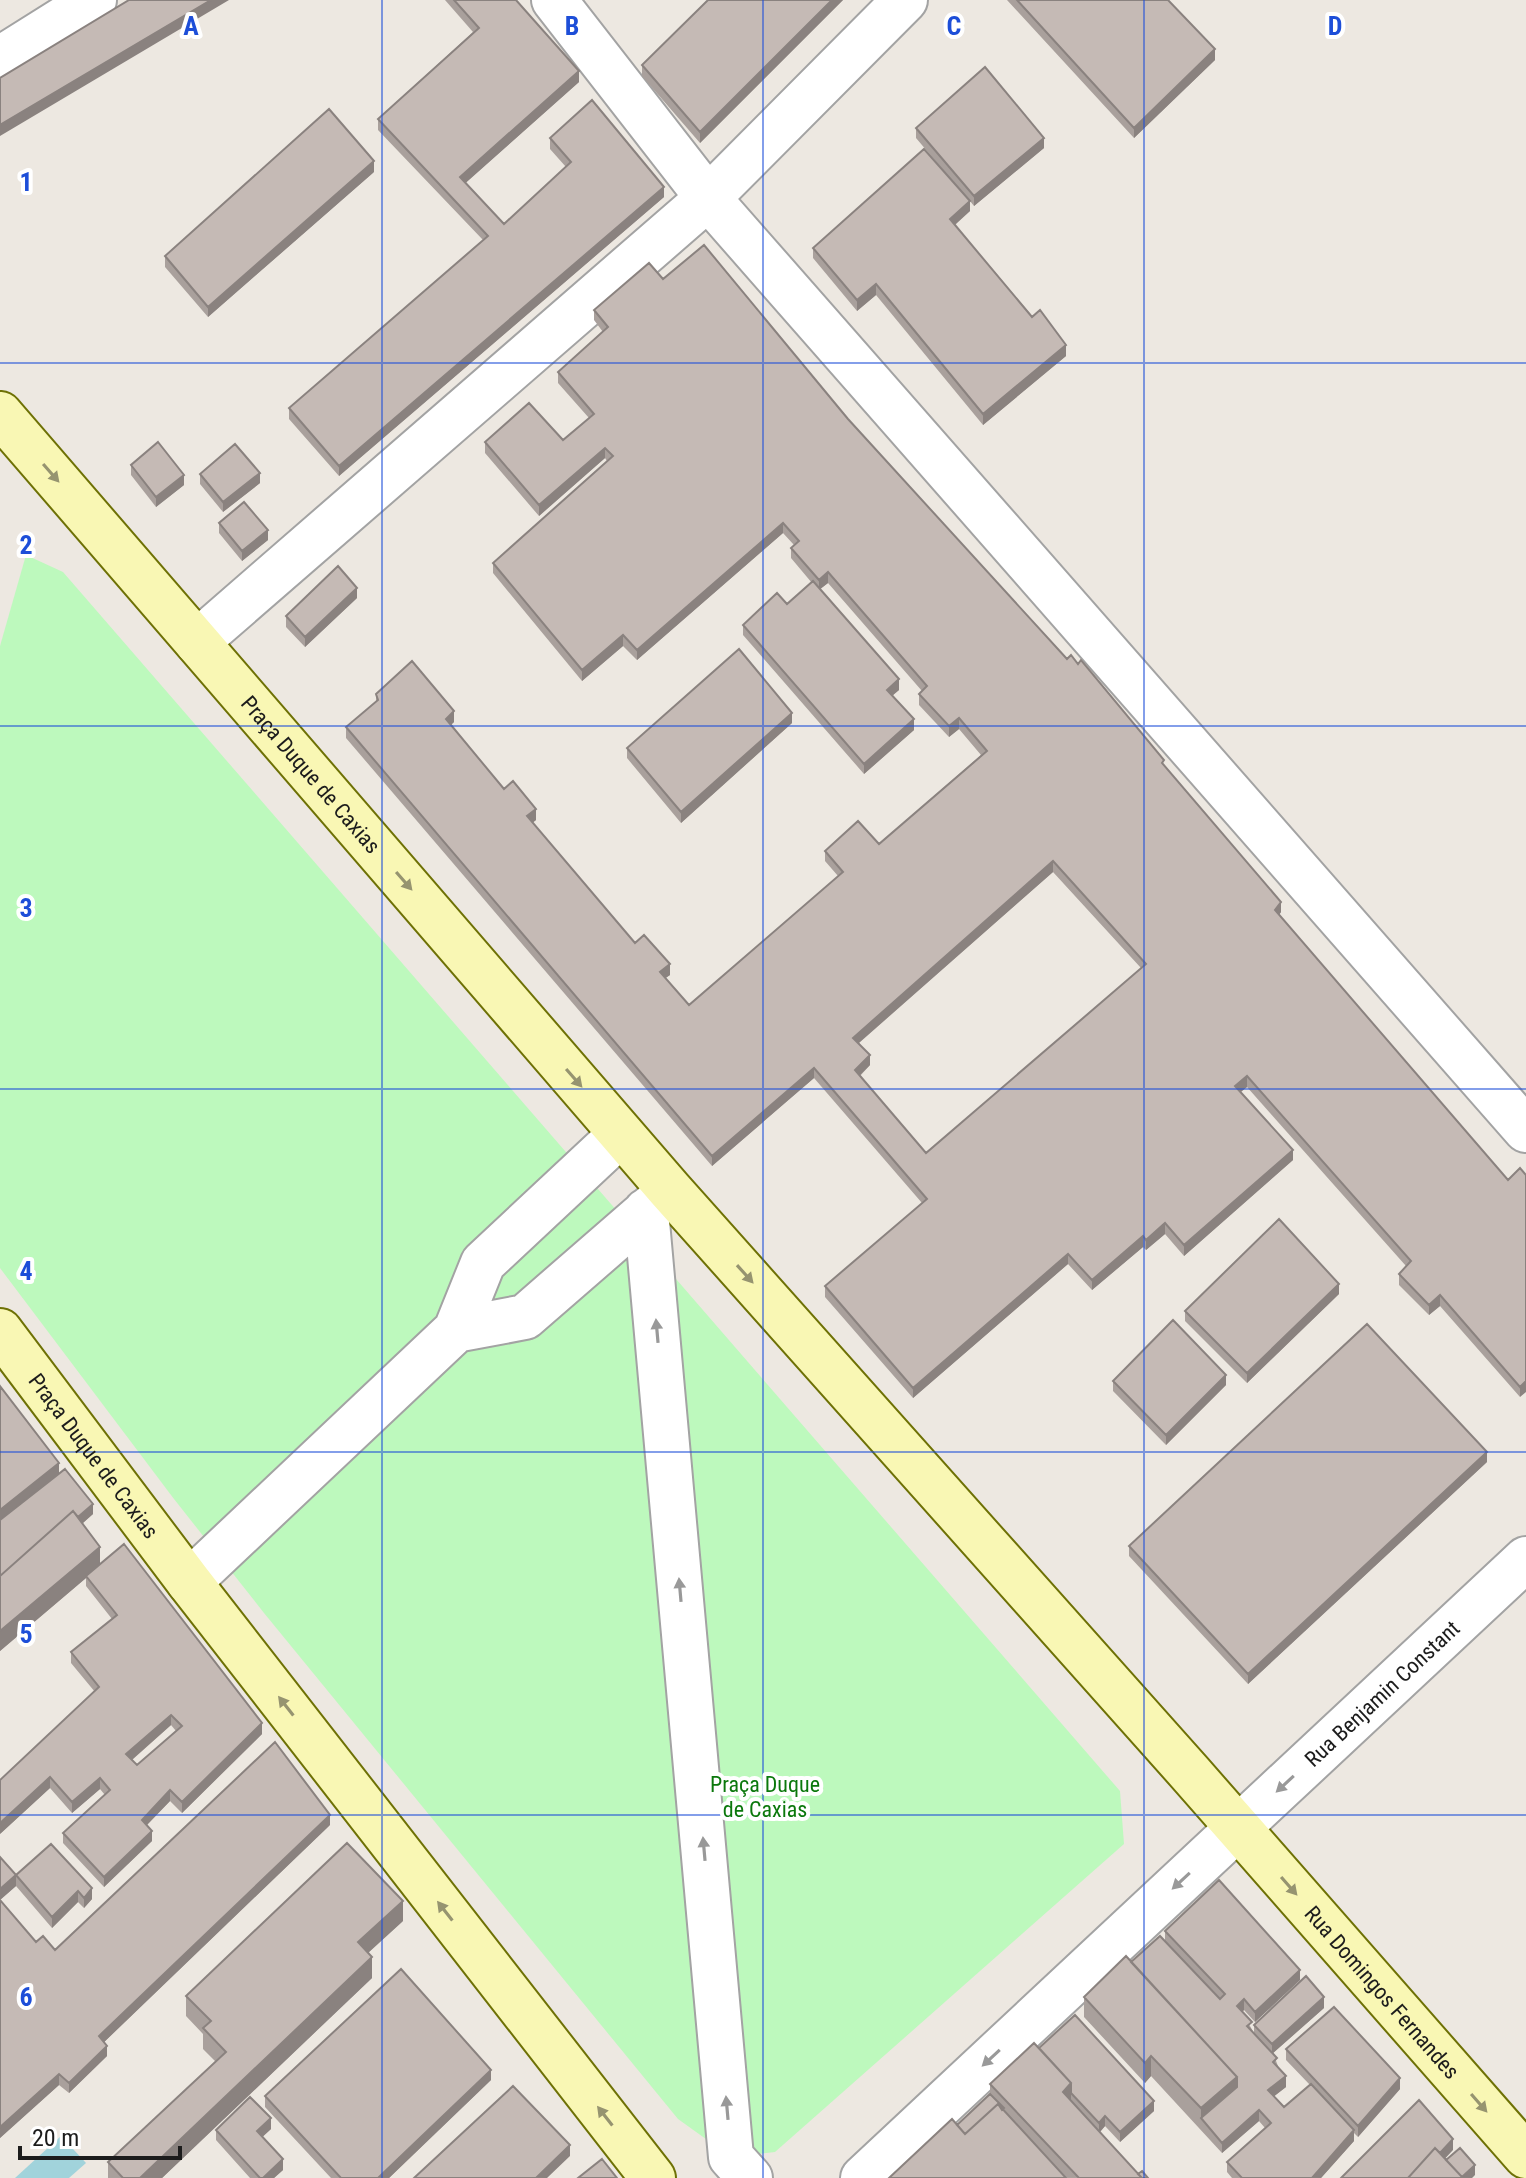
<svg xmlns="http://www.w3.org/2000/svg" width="1526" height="2178" viewBox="0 0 1526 2178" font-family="'Roboto Condensed',sans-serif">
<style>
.park{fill:#bdf9bd}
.water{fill:#a1d3db}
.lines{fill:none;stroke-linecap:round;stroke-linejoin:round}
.minor-casing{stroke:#a3a3a3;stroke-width:48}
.tertiary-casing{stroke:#a3a3a3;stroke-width:48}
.secondary-casing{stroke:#6e7105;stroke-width:48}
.minor{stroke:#fff;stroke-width:44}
.tertiary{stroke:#fff;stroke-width:44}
.secondary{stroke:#f9f7b4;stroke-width:44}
.wall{fill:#a9a09c;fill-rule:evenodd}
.shaded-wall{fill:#8a827f}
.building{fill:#c5bab5;stroke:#8a827f;stroke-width:2;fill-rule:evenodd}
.oneway{fill:#969470}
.oneway2{fill:#999}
.grid{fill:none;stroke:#1d4ed8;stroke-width:2;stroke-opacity:0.55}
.labels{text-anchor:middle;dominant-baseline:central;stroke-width:8;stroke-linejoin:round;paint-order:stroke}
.street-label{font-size:22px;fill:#1c1c1c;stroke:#fff}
.park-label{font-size:22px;fill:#0b780c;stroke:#fff}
.grid-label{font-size:26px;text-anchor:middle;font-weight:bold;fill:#1d4ed8;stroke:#fff;stroke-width:8;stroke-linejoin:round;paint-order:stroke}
</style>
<rect width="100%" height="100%" fill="#ede8e1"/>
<path class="park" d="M26,555L63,572L1120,1791L1124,1844L775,2152L731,2157L678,2119L264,1613L174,1499L0,1268V646Z"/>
<path class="water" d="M61,2136L86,2163L69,2178H15Z"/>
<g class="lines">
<g class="minor-casing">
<path id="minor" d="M554,0L708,198L1526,1130
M0,59L94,0
M197,642L708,198L905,0
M646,1211L731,2157L750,2178
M456,1330L525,1317L663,1197
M189,1582L456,1330L483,1263L621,1134"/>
</g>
<g class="tertiary-casing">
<g id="tertiary">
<path id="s1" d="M863,2178L1526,1559"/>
</g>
</g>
<g class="secondary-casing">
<g id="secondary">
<path id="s2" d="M0,414L670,1190L1190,1773L1526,2156"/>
<path id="s3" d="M0,1331L189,1582L653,2178"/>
</g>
</g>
<use href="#minor" class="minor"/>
<use href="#tertiary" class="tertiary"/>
<use href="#secondary" class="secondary"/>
</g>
<path class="wall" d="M445,0H516L579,82L465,183L504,224L566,167L550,149V138L664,197L339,476L289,419V408L483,240L378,130V119L473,32Z
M708,0H843L700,143L642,76V65Z
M1007,0H1168L1215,60L1134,138Z
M916,128L1044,148L974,206L970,201V211L955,225L1066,356L983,425L876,295L857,311L813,258V248L961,191L916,138Z
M374,172L208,317L165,267V256Z
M663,279L848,419L1164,765L1281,912L1279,915L1508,1180L1520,1168V1397L1440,1306L1429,1315L1399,1285V1274L1406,1266L1247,1087L1241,1092L1293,1160L1184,1256L1165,1234L1146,1250L1143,1247L1092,1290L1068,1264L913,1398L825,1297V1286L922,1203L814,1078L712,1166L346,738V727L376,702V694L454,722L451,725L504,789L536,820L532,823L635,943L670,975L665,978L689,1005L838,876L825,861V851L879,844L981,755L959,729L949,737L919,705V694L922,691L828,583L820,589L899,690L892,696L914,730L864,774L743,635V625L787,604L812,583L791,558V548L794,545L783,533L637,660L623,646L582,681L493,573V563L607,461L605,458L539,516L485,453V442L563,440L589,418L558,383V372L603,332L594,320V310ZM1053,872L1141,968L926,1153L860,1076L870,1065L859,1043Z
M131,465L184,485L156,507L131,475Z
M200,474L260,483L223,512L200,484Z
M219,523L268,540L242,561L219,533Z
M357,598L305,647L286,627V616Z
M792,723L681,823L627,758V748Z
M1339,1294L1247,1383L1185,1321V1311Z
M1113,1381L1226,1385L1166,1445L1113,1391Z
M0,1386L59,1473L93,1514L83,1523L100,1565L262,1734L182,1813L170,1801L147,1825L152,1841L104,1887L63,1843V1833L105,1795L100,1789L72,1813L50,1788L0,1834L95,1692L71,1663V1652L112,1619L86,1586V1578L0,1651ZM171,1725L176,1731L137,1765L132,1760Z
M1487,1462L1248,1684L1129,1556V1546Z
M330,1825L104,2042L107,2056L69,2093L59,2085L0,2138V1900L36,1942L55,1950Z
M51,1844L92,1899L84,1908L78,1902L52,1928L16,1886L0,1900L16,1875Z
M403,1921L368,1953L372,1978L162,2178H108V2162L216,2062L203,2049V2034L186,2016V1996Z
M1165,1931L1300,1980L1255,2022L1244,2010L1242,2012L1254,2033V2025L1324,2008L1273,2053L1286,2087L1274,2096L1284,2107L1310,2085L1286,2060V2049L1400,2089L1358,2137L1354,2133V2141L1321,2178H1232L1227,2172V2162L1265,2128L1259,2121L1222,2153L1151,2076L1145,2083L1084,2017V1997L1131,1962L1165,1940Z
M1039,2048L1154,2111L1120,2142L1105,2126L1100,2132L1138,2174L1148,2178H889L957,2125L990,2094V2084Z
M491,2080L389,2178H331L265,2107V2096Z
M271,2129L262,2137L283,2170L274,2178H250L216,2140V2130Z"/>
<path class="shaded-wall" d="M211,0H229L0,136V125Z
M832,0H843L700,143V132Z
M1215,49V60L1134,138V128Z
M579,71V82L460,188V177Z
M1044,138V148L974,206V196Z
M374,161V172L208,317V307Z
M664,187V197L339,476V466Z
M970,201V211L950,229V219Z
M876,284V295L857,311V300Z
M1066,345V356L983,425V414Z
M605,448V458L539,516V505Z
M260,473V483L223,512V502Z
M184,475V485L156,507V497Z
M783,523V533L637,660V650Z
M268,530V540L242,561V551Z
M828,572V583L819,590V580Z
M357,588V598L305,647V637Z
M623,635V646L582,681V670Z
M899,679V690L887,700V690Z
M454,711V722L446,729V719Z
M792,713V723L681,823V812Z
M959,718V729L949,737V726Z
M914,719V730L864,774V764Z
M536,809V820L527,827V816Z
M1053,861V872L853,1048V1038Z
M1281,902V912L1275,920V910Z
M670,964V975L660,982V972Z
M870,1055V1065L855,1080V1070Z
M814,1068V1078L712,1166V1156Z
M1247,1076V1087L1235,1096V1086Z
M1293,1150V1160L1184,1256V1245Z
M1165,1223V1234L1146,1250V1240Z
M1143,1236V1247L1092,1290V1280Z
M1068,1254V1264L913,1398V1388Z
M1339,1284V1294L1247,1383V1373Z
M1440,1295V1306L1429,1315V1305Z
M1226,1375V1385L1166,1445V1435Z
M1526,1381V1392L1520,1397V1387Z
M1487,1452V1462L1248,1684V1674Z
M59,1463V1473L0,1520V1510Z
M93,1504V1514L7,1590L0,1587Z
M100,1547V1567L86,1576V1578L0,1651V1631Z
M171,1715V1725L126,1765V1754Z
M262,1723V1734L182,1813V1802Z
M50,1777V1788L0,1834V1823Z
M100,1778V1789L72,1813V1802Z
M170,1790V1801L142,1830V1820Z
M330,1815V1825L99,2047V2036Z
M152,1831V1841L104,1887V1877Z
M16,1875V1886L0,1900V1889Z
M92,1888V1899L84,1908V1898Z
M78,1891V1902L52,1928V1917Z
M403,1901V1921L358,1962V1942Z
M372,1957V1978L162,2178H140Z
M1300,1970V1980L1255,2022V2012Z
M1324,1997V2008L1272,2054V2044Z
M1244,1999V2010L1237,2017V2006Z
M107,2046V2056L69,2093V2083Z
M1151,2056V2076L1145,2083V2063Z
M491,2070V2080L389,2178H378Z
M59,2074V2085L0,2138V2127Z
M1286,2076V2087L1268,2101V2090Z
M1237,2077V2097L1201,2118V2108Z
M1400,2078V2089L1358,2137V2126Z
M1071,2083V2104L1063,2092Z
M1154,2101V2111L1120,2142V2132Z
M1259,2110V2121L1222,2153V2143Z
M1105,2116V2126L1099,2133V2123Z
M271,2118V2129L257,2142V2131Z
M1354,2130V2141L1321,2178H1312Z
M1453,2139V2150L1427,2178H1417Z
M570,2145V2156L547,2178H536Z
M283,2159V2170L274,2178H263Z
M1475,2165V2175L1472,2178H1461Z"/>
<path class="building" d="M129,0H211L0,125V78Z
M454,0H516L579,71L460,177L504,224L571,162L550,138L592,100L664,187L339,466L289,408L488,236L378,119L479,28Z
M708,0H832L700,132L642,65Z
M1017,0H1168L1215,49L1134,128Z
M985,67L1044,138L974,196L916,128Z
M329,109L374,161L208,307L165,256Z
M924,149L970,201L950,219L1032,317L1040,310L1066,345L983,414L876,284L857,300L813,248Z
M704,245L848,419L1067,659L1071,655L1078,664L1081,660L1164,760L1162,763L1281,902L1275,910L1508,1180L1520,1168L1526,1175V1381L1520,1387L1440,1295L1429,1305L1399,1274L1411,1261L1247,1076L1235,1086L1293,1150L1184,1245L1165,1223L1146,1240L1143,1236L1092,1280L1068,1254L913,1388L825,1286L927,1199L814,1068L712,1156L346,727L378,700L376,694L412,661L454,711L446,719L504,789L513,781L536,809L527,816L635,943L644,935L670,964L660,972L689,1005L843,872L825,851L858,821L879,844L987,751L959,718L949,726L919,694L927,686L828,572L819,580L791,548L799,541L783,523L637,650L623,635L582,670L493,563L613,456L605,448L539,505L485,442L529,403L563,440L594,414L558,372L608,327L594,310L649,263L663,279ZM1053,861L1146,964L926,1153L855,1070L870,1055L853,1038Z
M158,442L184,475L156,497L131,465Z
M235,444L260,473L223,502L200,474Z
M244,502L268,530L242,551L219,523Z
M338,566L357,588L305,637L286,616Z
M813,581L899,679L887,690L914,719L864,764L743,625L777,593L787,604Z
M739,649L792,713L681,812L627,748Z
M1279,1219L1339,1284L1247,1373L1185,1311Z
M1173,1320L1226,1375L1166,1435L1113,1381Z
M1367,1324L1487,1452L1248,1674L1129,1546Z
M0,1386L59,1463L0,1510Z
M65,1469L93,1504L78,1517L73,1511L0,1576V1520Z
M73,1511L100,1547L0,1631V1576Z
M124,1544L262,1723L182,1802L170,1790L142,1820L152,1831L104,1877L63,1833L110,1790L100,1778L72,1802L50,1777L0,1823V1780L99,1687L71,1652L117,1615L86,1576ZM171,1715L182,1726L137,1765L126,1754Z
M275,1742L330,1815L99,2036L107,2046L69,2083L59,2074L0,2127V1900L36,1942L43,1936L55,1950Z
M347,1843L403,1901L358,1942L372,1957L140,2178H123L108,2162L226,2052L203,2028L211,2021L186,1996Z
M51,1844L92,1888L84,1898L78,1891L52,1917L16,1875L0,1889V1857L16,1875Z
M1219,1880L1300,1970L1255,2012L1244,1999L1237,2006L1252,2022L1247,2026L1277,2058L1273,2062L1286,2076L1268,2090L1284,2107L1311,2084L1354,2130L1312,2178H1242L1227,2162L1271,2123L1259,2110L1222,2143L1201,2118L1237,2087V2077L1131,1962L1160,1936L1220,1999L1225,1994L1165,1931Z
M1126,1956L1237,2077L1201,2108L1151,2056L1145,2063L1084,1997Z
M401,1969L491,2070L378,2178H341L265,2096Z
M1306,1976L1324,1997L1272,2044L1254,2025Z
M1334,2007L1400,2078L1358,2126L1286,2049Z
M1075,2015L1154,2101L1120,2132L1105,2116L1099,2123L1071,2093V2083L1039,2048Z
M1034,2043L1071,2083L1063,2092L1142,2178H1079L990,2084Z
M513,2086L570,2145L536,2178H414Z
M990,2094L1004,2108L1002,2110L998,2104L965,2134L957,2125Z
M250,2097L271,2118L257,2131L283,2159L263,2178H260L216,2130Z
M1419,2100L1453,2139L1440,2153L1435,2148L1408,2178H1341Z
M998,2104L1066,2178H889L952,2119L965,2134Z
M1435,2148L1463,2178H1408Z
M1460,2148L1475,2165L1462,2177L1446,2160Z
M602,2159L617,2178H578Z
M1142,2171L1148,2178H1142L1138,2174Z"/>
<defs><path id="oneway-solid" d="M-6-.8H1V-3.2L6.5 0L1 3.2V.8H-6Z" transform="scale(2)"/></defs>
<g class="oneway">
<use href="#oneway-solid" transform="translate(51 473) rotate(49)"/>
<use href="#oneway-solid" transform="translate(404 881) rotate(49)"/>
<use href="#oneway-solid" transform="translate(574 1078) rotate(49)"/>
<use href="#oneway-solid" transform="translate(745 1274) rotate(48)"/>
<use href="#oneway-solid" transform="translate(286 1706) rotate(-128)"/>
<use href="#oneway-solid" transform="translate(1289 1886) rotate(49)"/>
<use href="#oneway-solid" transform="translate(445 1911) rotate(-128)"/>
<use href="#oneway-solid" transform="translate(1479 2103) rotate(49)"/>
<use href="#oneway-solid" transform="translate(605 2116) rotate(-128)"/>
</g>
<g class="oneway2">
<use href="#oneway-solid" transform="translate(657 1331) rotate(-95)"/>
<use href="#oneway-solid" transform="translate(680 1590) rotate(-95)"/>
<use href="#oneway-solid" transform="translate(1285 1784) rotate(137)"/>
<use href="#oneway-solid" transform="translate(704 1849) rotate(-95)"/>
<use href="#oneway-solid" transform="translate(1181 1881) rotate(137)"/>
<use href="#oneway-solid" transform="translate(991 2058) rotate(137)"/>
<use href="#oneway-solid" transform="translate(727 2108) rotate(-95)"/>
</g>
<path class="grid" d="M382,0V2178M763,0V2178M1144,0V2178M0,363H1526M0,726H1526M0,1089H1526M0,1452H1526M0,1815H1526"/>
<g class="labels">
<g class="street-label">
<text stroke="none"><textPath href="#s2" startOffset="476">Praça Duque de Caxias</textPath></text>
<text stroke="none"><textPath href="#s3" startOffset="156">Praça Duque de Caxias</textPath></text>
<text stroke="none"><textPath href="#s1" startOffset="710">Rua Benjamin Constant</textPath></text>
<text stroke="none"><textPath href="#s2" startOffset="2098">Rua Domingos Fernandes</textPath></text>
</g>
<g class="park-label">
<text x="765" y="1784">Praça Duque<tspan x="765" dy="25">de Caxias</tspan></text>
</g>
</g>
<g class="grid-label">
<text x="191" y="35">A</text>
<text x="572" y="35">B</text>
<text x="954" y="35">C</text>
<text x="1335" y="35">D</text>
<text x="26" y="191">1</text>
<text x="26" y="554">2</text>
<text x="26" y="917">3</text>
<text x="26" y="1280">4</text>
<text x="26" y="1643">5</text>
<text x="26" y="2006">6</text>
</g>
<path d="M20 2146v12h160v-12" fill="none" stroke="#1c1c1c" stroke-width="4"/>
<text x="32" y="2146" font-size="24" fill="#1c1c1c" stroke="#ffffff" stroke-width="6" paint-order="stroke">20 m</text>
</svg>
